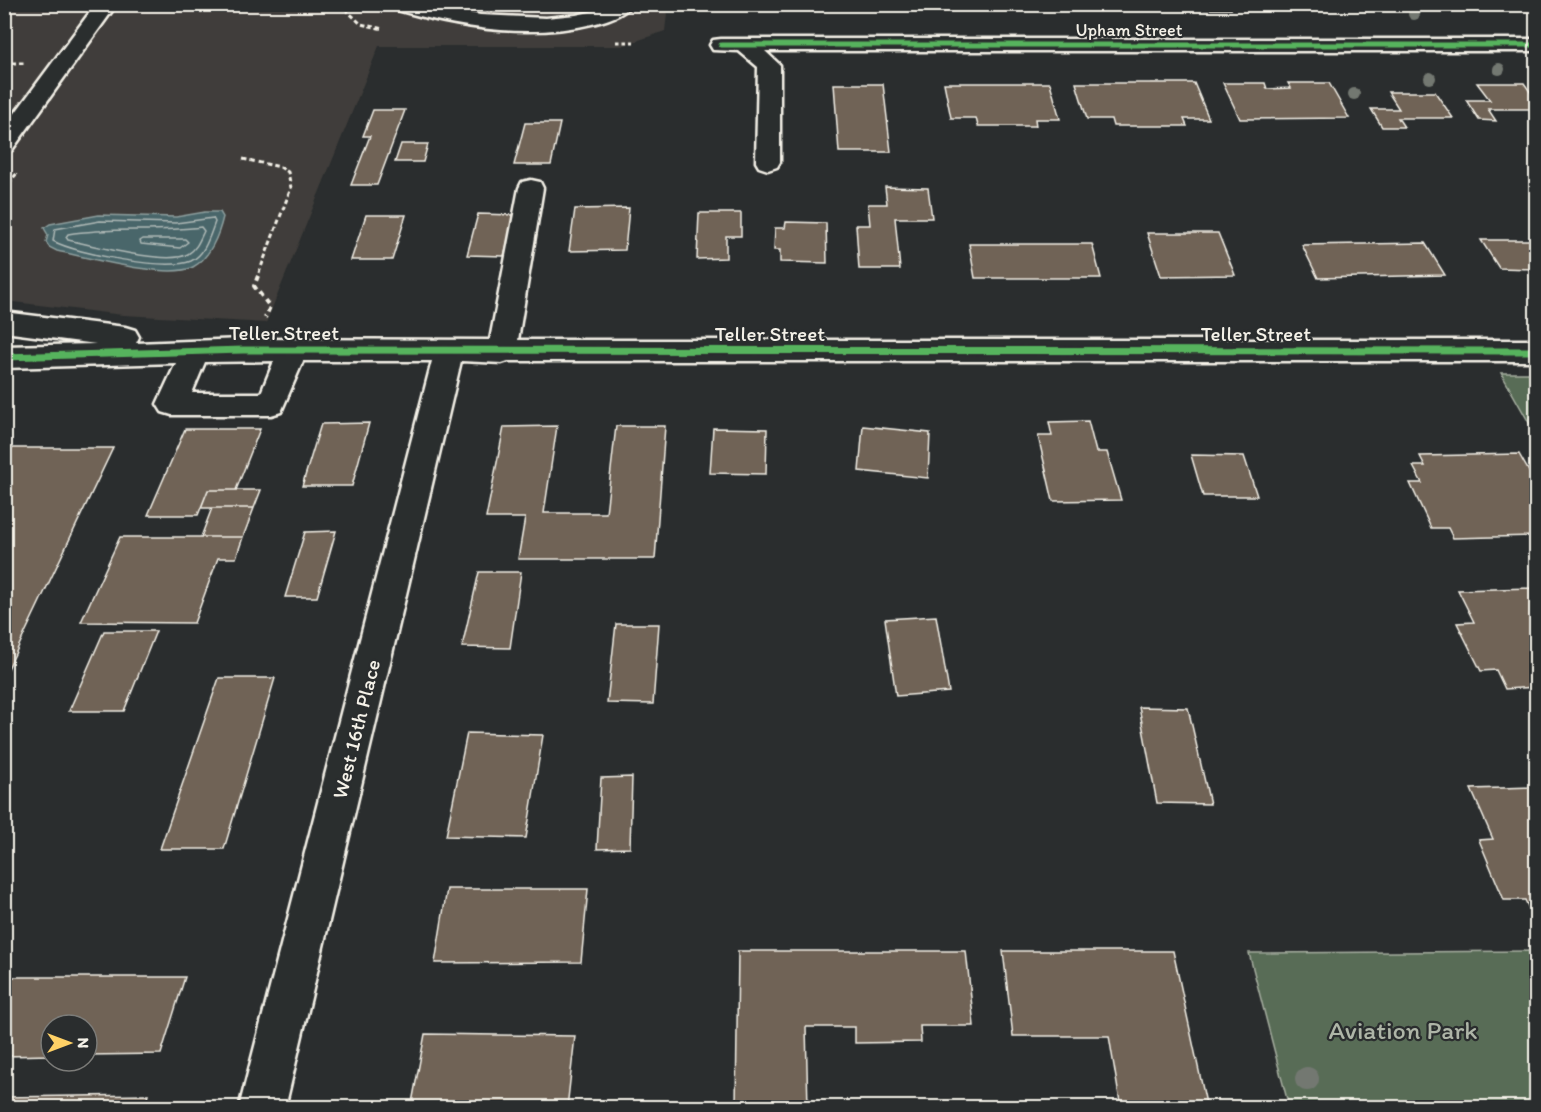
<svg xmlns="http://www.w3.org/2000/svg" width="1541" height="1112" viewBox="0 0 1541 1112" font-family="Itim,sans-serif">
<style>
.built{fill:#3f3d3a}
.green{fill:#596c57;stroke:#a6aea0;stroke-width:1.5}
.water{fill:#48666b;stroke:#8d9e9d;stroke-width:1.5}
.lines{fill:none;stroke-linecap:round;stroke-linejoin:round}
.shore{stroke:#afb9b6;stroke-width:1.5}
.building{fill:#706357;stroke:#f4f1e8;stroke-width:1.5}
.minor-casing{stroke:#f4f1e8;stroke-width:5}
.path-far1{stroke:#f4f1e8;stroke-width:3;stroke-dasharray:4.5 3;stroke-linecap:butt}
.path{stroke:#f4f1e8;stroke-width:4;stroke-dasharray:5 4.5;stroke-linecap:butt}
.minor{fill:#2a2d2e;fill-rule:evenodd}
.cycleway-far1-casing{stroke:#2a2d2e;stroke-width:8}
.cycleway-casing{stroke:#2a2d2e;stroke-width:10}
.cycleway-far1{stroke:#56b35d;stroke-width:5}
.cycleway{stroke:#56b35d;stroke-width:7}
.tree{fill:#737871}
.labels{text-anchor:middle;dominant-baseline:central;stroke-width:4.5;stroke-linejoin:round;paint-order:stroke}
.far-street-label{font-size:18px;fill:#f4f1e8;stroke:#2a2d2e}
.street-label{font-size:21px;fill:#f4f1e8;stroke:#2a2d2e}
.near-park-label{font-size:26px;fill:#aeb5a7;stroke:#2a2d2e}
</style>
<rect width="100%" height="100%" fill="#2a2d2e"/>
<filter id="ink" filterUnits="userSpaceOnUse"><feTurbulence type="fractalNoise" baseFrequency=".0167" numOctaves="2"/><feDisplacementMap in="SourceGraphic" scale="12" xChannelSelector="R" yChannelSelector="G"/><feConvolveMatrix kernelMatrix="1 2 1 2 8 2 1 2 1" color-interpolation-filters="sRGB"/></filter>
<g filter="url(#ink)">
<path class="built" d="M4,5H668L665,31L622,46H379L266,323L123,315L5,301Z"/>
<path class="green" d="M1501,373H1536V435Z
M1536,951V1107H1289L1249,953Z"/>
<path class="water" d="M205,212H220L223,217C219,234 210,258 193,267C168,280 86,257 57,251L49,247L46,242L48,235L44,228L50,224L99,215L176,217Z"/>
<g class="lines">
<path class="shore" d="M213,218L215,222C210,235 205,255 191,261C166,271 77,254 53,241L55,229L100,221L176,223Z
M201,227L204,231C200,239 197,249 188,254C168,266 92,245 68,240L66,237L68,234C112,227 157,233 201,227Z
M143,239H185L188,242L180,248L141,244L140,241Z"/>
</g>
<path class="building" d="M1001,4L1002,10L966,9L965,6H944L945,9H924V5L909,4Z
M1191,4H1228L1231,9H1193Z
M1250,4H1288L1291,9H1252Z
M1507,4H1536V8H1511Z
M944,83H1050L1060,119H1035L1036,126H978L976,118H951Z
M1076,83H1194L1209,119H1184L1187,126H1113L1111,119H1087Z
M1223,83H1265L1267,89L1291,88L1288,83H1329L1349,118L1240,119Z
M1477,83H1524L1536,100V109H1488L1496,121L1479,120L1466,100H1490Z
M834,84H883L891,152H839Z
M1388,92H1435L1453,118H1398L1404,127H1382L1371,109H1399Z
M373,110H405L377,185H351L370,136H363Z
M525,123H560L551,165H514Z
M401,144H428L423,162H395Z
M885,187L928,188L932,218H895L900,269H859L856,225H870L868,204H887Z
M629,208L625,250L569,251L575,209Z
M699,213H741V236H726V258L697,259Z
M478,214L514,215L504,256L467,255Z
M366,215H406L392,260H351Z
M786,222L826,223L827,263L780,262V250H774L775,228H785Z
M1147,233H1218L1235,275L1161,276Z
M1481,240H1536V269L1499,268Z
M1425,243L1445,275L1318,278L1302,245Z
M969,244H1092L1101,278H975Z
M1088,421L1096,452H1107L1121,500L1053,501L1038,436H1052L1049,422Z
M369,423L352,486H302L321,424Z
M557,426L544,513H606L616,426H665L655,559H518L525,518H486L504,427Z
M863,426L930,433L928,478L859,471Z
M713,428L767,429L766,474L710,473Z
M185,429H260L236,490H208L198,515H148Z
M9,448H113L4,677V457Z
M1519,454L1536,484V536L1453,538L1448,528H1431L1410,483H1422L1413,466H1425L1420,456Z
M1191,455L1244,456L1257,496H1203Z
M208,490H261L254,508H201Z
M212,508H254L243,537H201Z
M336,531L317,597H285L305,532Z
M120,537H243L236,558H218L194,623L81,622Z
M479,572H521L510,648L462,647Z
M1536,588V687L1505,689L1496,670L1481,671L1457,623L1474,622L1458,590Z
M936,616L949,692L896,696L885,619Z
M616,624H659L653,704L607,703Z
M104,631H156L124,711H69Z
M219,678H275L224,849H160Z
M1139,707L1188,708L1210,804L1157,803Z
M467,733L543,735L526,838L446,836Z
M632,777L630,848L597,849L601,778Z
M1536,787V919H1534L1525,900H1504L1479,840L1493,839L1471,789Z
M447,889H588L581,962L435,963Z
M738,951H966L974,1026H920L921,1042L855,1043V1027H806L808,1108H736Z
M1003,951H1173L1207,1108H1121L1109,1036H1013Z
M4,977H185L161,1054L87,1055V1025H51V1055L4,1056Z
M425,1034L575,1036L567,1108H411Z
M148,1095L144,1108H4V1097Z"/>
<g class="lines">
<g class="minor-casing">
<path id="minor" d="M96,4H117L12,150L4,152V128Z
M388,4H422L480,15L546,18L576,15L595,11L606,4H632C624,15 608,20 596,23C529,40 456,28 391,8Z
M721,39H1536V51H765L780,65V162L777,167L768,170L759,167L756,162L758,67L739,51L713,50L710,45L713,40Z
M531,180L540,182L543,188L518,340H1536V361H508L502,363L461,361L285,1108H239L432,361H303L281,412L271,415H172L162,412L157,404L176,363L4,368V346L96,344L4,332V312L125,327L135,330L139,337L136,343L243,339L490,340L519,188L522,182ZM274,361L261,393H192L205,362Z"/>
</g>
<path class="path-far1" d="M340,4L361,24L383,29
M616,42H634
M4,63H25
M243,159L280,167L288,172L291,188L257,278
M4,189L18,172"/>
<path class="path" d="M258,276L254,286L270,307L265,318"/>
<use href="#minor" class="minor"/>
<g class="cycleway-far1-casing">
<path id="cycleway-far1" d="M721,45H1536"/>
</g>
<g class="cycleway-casing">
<path id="cycleway" d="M4,357L243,350L1536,351"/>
</g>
<use href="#cycleway-far1" class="cycleway-far1"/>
<use href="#cycleway" class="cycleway"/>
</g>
<g class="tree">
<circle cx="1414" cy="14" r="6"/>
<circle cx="1499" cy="69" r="6"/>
<circle cx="1430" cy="78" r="6"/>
<circle cx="1354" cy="94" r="6"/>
<circle cx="1307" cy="1079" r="12"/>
</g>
</g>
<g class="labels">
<g class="far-street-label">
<text x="1129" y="30">Upham Street</text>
</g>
<g class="street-label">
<text x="284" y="332">Teller Street</text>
<text x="770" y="333">Teller Street</text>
<text x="1256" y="333">Teller Street</text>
<text transform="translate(356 729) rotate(-76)">West 16th Place</text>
</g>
<g class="near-park-label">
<text x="1403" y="1030">Aviation Park</text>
</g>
</g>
<rect width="1541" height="1112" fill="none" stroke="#2a2d2e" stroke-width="24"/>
<rect x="12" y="12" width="1517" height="1088" fill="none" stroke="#f4f1e8" stroke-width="2" filter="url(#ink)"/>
<g transform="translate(69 1043) rotate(90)"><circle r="28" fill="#2a2d2e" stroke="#7b7b78" stroke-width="1.5"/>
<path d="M0-4.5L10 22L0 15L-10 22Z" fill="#ffd166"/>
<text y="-9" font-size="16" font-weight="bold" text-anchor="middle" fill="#f4f1e8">N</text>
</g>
</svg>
